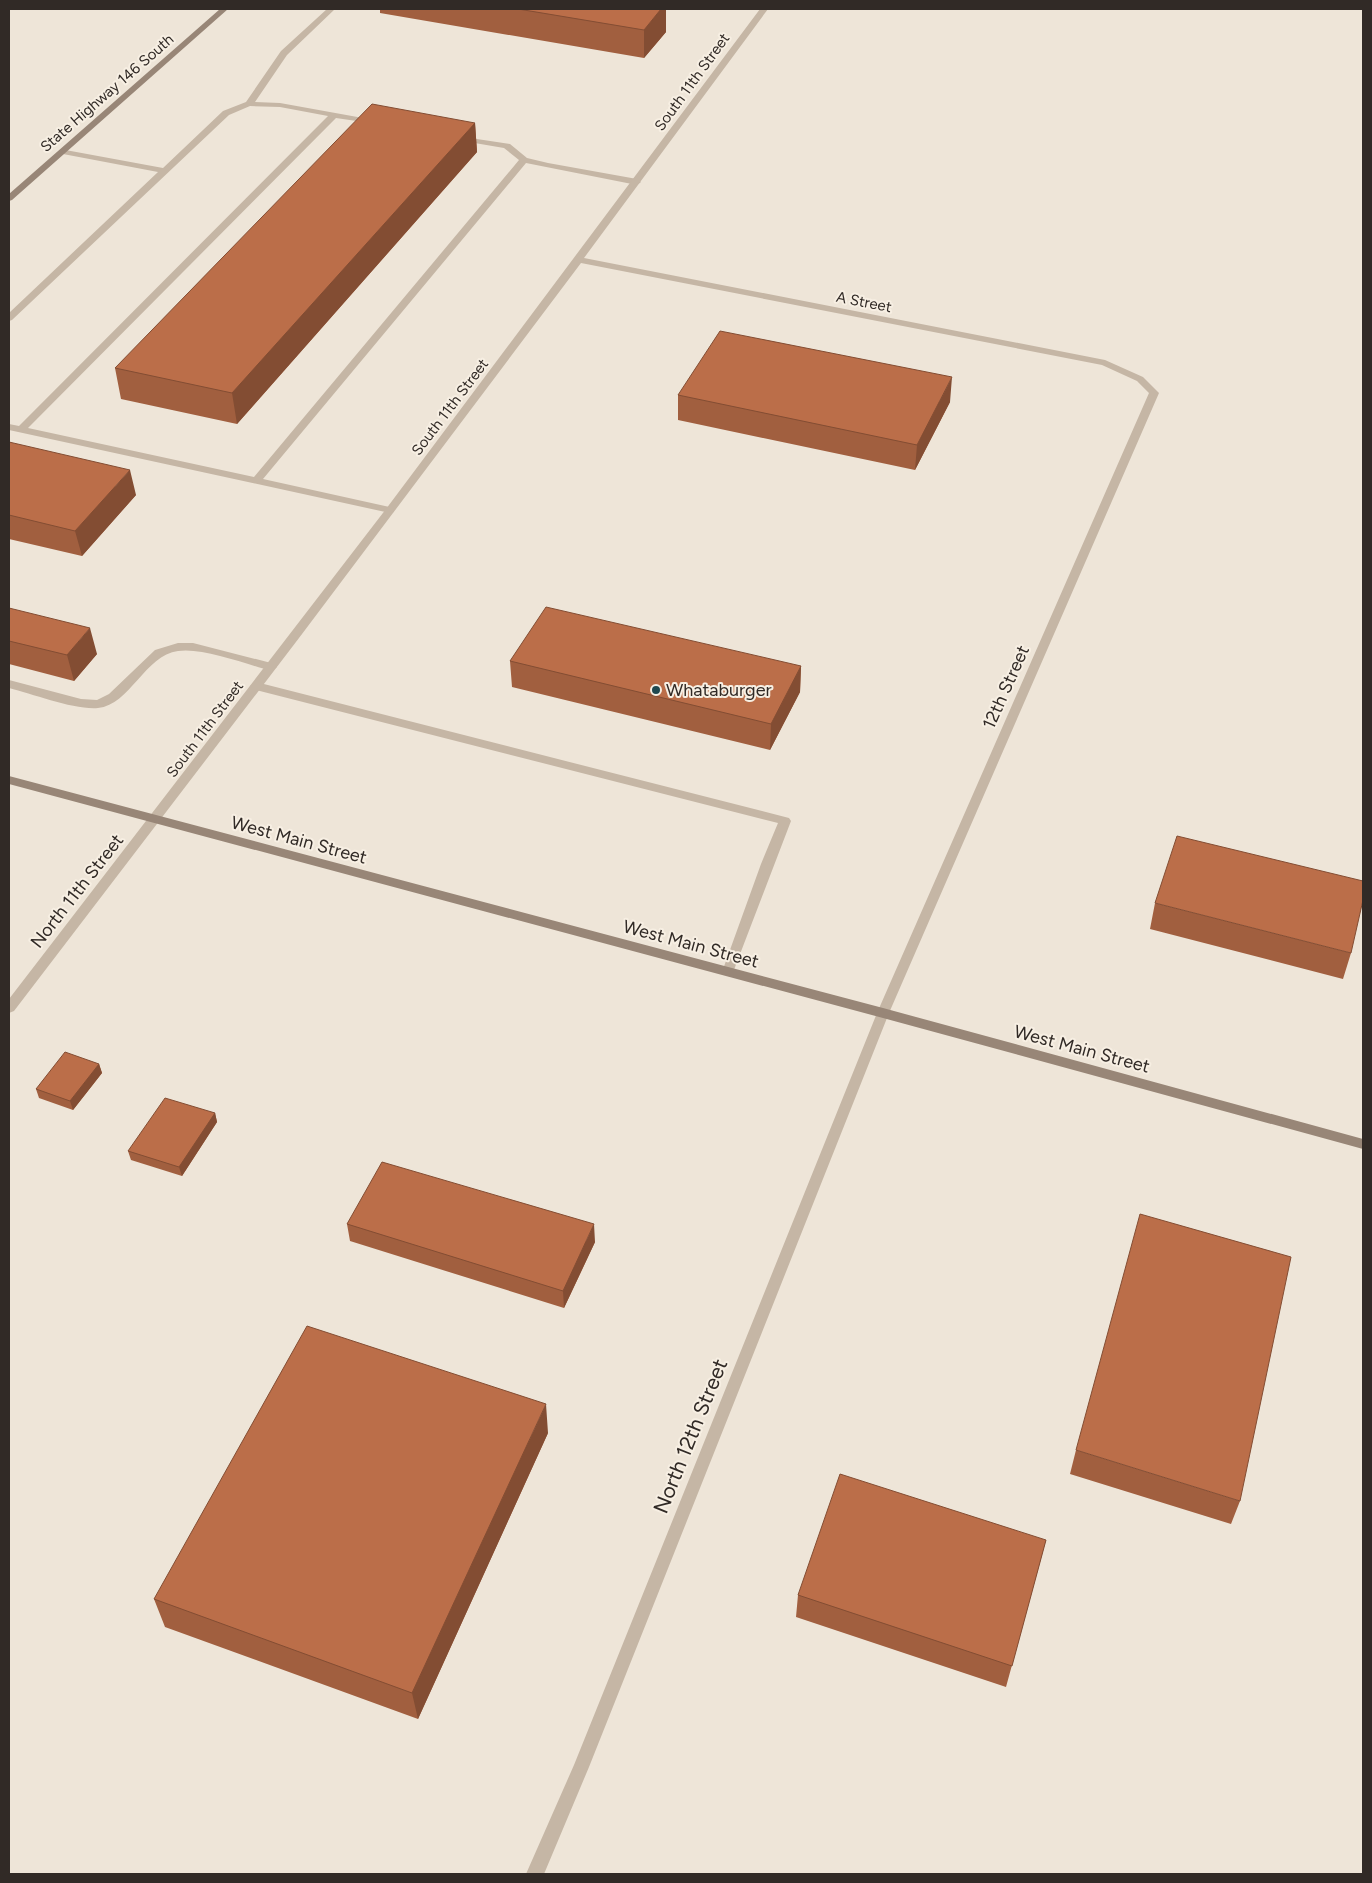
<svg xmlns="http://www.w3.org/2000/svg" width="1372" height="1883" viewBox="0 0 1372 1883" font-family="Figtree,sans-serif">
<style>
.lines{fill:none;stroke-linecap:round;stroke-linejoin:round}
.lane{fill:#c5b6a5;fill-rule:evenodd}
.street{fill:#c5b6a5;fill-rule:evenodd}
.secondary{fill:#988677;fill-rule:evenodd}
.wall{fill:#a15f3f}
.shaded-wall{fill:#834d33}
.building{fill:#bb6e49;stroke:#834d33}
.poi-dot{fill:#1f484f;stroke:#f7efe3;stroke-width:2}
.labels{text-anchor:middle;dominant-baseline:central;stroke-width:4;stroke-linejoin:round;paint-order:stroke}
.far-street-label{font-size:15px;fill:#312a26;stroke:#f7efe3}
.street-label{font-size:18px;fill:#312a26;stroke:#f7efe3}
.poi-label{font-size:18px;fill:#312a26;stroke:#f7efe3;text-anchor:start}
.near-street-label{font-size:21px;fill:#312a26;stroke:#f7efe3}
</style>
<rect width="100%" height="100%" fill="#eee5d8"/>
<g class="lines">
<path class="lane" d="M327,9H335L287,55L255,102L280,103L374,120L378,122L377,124L336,118L28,428L254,477L519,160L504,148L457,140V136L510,144L527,158L548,163L637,179L641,182L637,185L526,163L263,479L394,508V512L390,513L9,430V424L19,426L328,116L280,107L250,106L229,115L12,320L9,321V313L158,172L63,154L60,153V149L163,168L223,111L246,102L281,51Z
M178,643H193L275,664L277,667L271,671C247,664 201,647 178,651C145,655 130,705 98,708C74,710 33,694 9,688V680L81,699L97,700L109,694L155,650Z
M256,682L789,818L791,821L732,975H724L722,972L761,864L778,823L252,689L250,686Z"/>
<path class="street" d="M760,9H768L584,258L1105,360L1143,377L1159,393L889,1013L589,1767L544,1874H526L574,1765L877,1013L1149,393L1137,381L1102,365L581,263L299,638L14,1011L9,1013V999L386,509Z"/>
<path class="secondary" d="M220,9H228L12,200L9,201V194Z
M9,776L883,1008L1363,1139V1149L883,1018L9,784Z"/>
</g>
<path class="wall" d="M380,9H666V32L644,58L380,13Z
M475,123L477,152L237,424L121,399L115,368Z
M678,395L950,402L915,470L678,420Z
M9,442L136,495L82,556L9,539Z
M9,608L97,654L74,681L9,664Z
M510,661L801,666L800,692L770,750L512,687Z
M1155,903L1351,953L1343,979L1150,929Z
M99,1064L102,1073L73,1110L39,1098L36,1089Z
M215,1113L217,1122L182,1176L131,1160L128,1151Z
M347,1224L595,1242L564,1308L350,1241Z
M548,1433L418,1719L165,1627L154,1599Z
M1076,1450L1240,1501L1231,1524L1070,1474Z
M1046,1540L1006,1687L796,1617L798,1595Z"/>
<path class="shaded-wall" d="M661,9H666V32L644,58V30Z
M475,123L477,152L237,424L232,393Z
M952,377L950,402L915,470L917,445Z
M130,470L136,495L82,556L75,531Z
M90,628L97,654L74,681L67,655Z
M801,666L800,692L770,750L771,724Z
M99,1064L102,1073L73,1110L70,1101Z
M215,1113L217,1122L182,1176L179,1167Z
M594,1224L595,1242L564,1308L563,1291Z
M546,1404L548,1433L418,1719L412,1693Z"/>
<path class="building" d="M518,9H661L644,30Z
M372,104L475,123L232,393L115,368Z
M720,331L952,377L917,445L678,395Z
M9,442L130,470L75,531L9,515Z
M546,607L801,666L771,724L510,661Z
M9,608L90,628L67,655L9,641Z
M1177,836L1363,881V900L1351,953L1155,903Z
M65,1052L99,1064L70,1101L36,1089Z
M165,1098L215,1113L179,1167L128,1151Z
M382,1162L594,1224L563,1291L347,1224Z
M1140,1214L1291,1257L1240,1501L1076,1450Z
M307,1326L546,1404L412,1693L154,1599Z
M840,1474L1046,1540L1012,1666L798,1595Z"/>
<circle class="poi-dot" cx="656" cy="690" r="5"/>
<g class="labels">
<g class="far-street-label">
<text transform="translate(692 82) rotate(-54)">South 11th Street</text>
<text transform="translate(107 93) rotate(-41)">State Highway 146 South</text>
<text transform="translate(864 302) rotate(11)">A Street</text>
<text transform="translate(450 407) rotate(-53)">South 11th Street</text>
<text transform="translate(205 729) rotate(-53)">South 11th Street</text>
</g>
<g class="street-label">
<text transform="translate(1006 687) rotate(-66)">12th Street</text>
<text transform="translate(299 840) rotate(15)">West Main Street</text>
<text transform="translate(77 891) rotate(-52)">North 11th Street</text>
<text transform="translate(691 944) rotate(15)">West Main Street</text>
<text transform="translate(1082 1049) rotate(15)">West Main Street</text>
</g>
<g class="poi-label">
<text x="666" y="690">Whataburger</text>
</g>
<g class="near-street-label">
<text transform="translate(690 1436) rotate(-68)">North 12th Street</text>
</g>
</g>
<rect width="1372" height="1883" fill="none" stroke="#312a26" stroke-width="20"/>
</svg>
